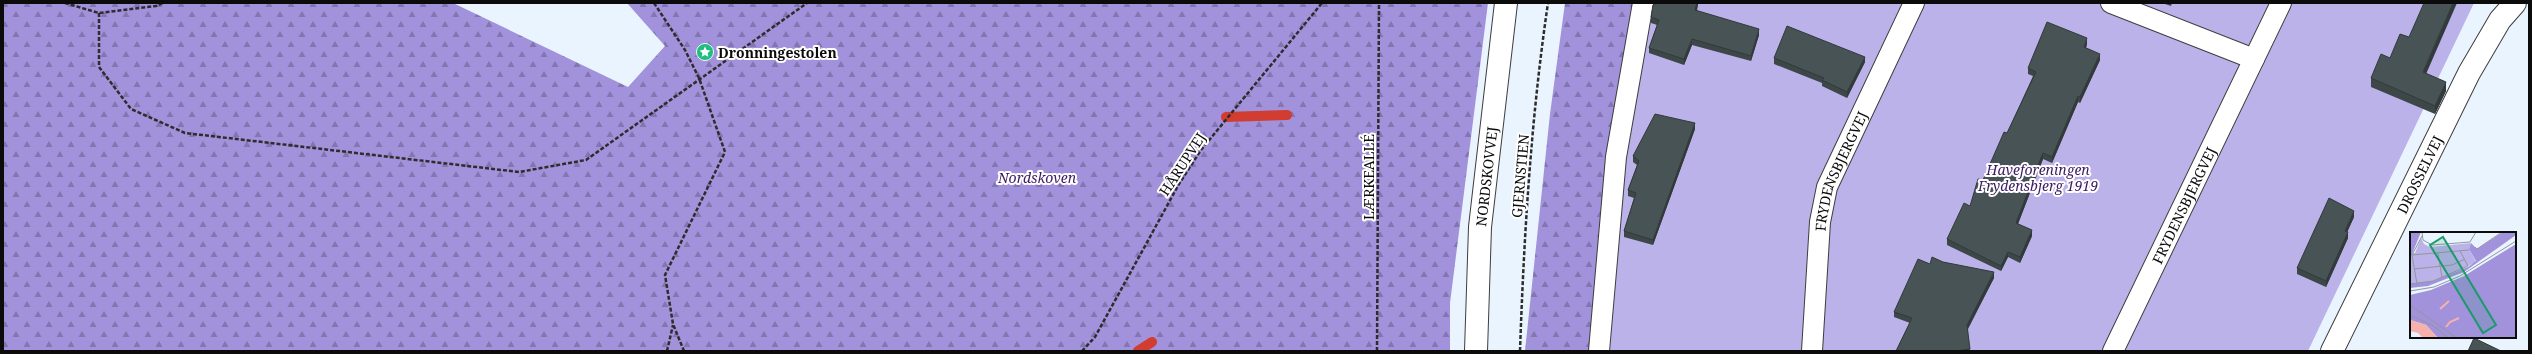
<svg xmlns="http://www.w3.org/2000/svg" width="2532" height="354" viewBox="0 0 2532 354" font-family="'Noto Serif',serif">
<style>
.grass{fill:#bbb2ea}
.forest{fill:url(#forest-firs)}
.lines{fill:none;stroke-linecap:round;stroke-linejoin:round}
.stream{stroke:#d13d31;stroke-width:10}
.service-casing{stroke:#3e3e3e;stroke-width:22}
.minor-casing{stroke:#3e3e3e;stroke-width:24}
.tertiary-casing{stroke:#3e3e3e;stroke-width:24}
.path{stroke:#2d2d2d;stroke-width:2.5;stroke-dasharray:4 2;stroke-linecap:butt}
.service{stroke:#fff;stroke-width:20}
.minor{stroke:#fff;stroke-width:22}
.tertiary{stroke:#fff;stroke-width:22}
.wall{fill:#3d4748}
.shaded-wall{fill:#323a3b}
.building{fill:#475354;stroke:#323a3b}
.labels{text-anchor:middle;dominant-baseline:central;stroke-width:4;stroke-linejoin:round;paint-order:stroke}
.poi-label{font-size:14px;font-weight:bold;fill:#0b0b0b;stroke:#fff;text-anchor:start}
.street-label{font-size:14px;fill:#0b0b0b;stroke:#fff}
.park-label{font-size:14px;font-style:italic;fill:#3d1a63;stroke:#fff}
.inset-river{fill:none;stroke:#f8b0ac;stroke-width:2}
.inset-road{fill:none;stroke:#90979d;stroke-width:1}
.view{fill:#1c9a6b;fill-opacity:0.15;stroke:#1c9a6b;stroke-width:2}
.inset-edge{fill:none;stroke:#0b0b0b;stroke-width:2}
</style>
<defs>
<pattern id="forest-firs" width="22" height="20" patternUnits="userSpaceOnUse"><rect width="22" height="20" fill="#a291db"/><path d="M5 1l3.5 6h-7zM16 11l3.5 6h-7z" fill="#8275b0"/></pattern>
</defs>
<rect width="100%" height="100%" fill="#e9f4ff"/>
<path class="grass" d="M1637,3H2474L2308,351H1603Z"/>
<path class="forest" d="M3,3H453L628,87L665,46L627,3H1488L1450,303V351H3Z
M1565,3H1637L1597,351H1525L1550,114Z"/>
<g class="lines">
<path class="stream" d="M1226,117L1287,115
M1138,351L1152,342"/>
<g class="service-casing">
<g id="service">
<path d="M2111,3L2254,59"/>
<path d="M1599,351L1616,157L1643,3"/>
<path id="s1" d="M1812,351L1820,222L1827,187L1914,3"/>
<path id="s2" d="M2113,351L2281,3"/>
</g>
</g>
<g class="minor-casing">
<g id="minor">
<path id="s3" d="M2332,351L2469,73L2500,20L2515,3"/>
</g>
</g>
<g class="tertiary-casing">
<g id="tertiary">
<path id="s4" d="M1476,351L1480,227L1506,3"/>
</g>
</g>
<path class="path" d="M65,3L99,13L156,6L163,3
M654,3L685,50L699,78L725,152L665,275L673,324L684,351
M99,13V67L131,109L185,133L519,172L586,160L807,3
M667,351L673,325
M1082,351L1095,337L1179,184L1201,150L1322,3
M1377,351L1379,3
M1520,351C1524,235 1531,118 1548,3"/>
<use href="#service" class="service"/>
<use href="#minor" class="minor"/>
<use href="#tertiary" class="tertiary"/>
</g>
<path class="wall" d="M1698,3L1697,11L1759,35L1751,61L1692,45L1684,65L1649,53V48L1657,25L1651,23V17Z
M2162,3H2172L2171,6Z
M2087,44L2086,48L2100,60L2080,103L2078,102L2052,163L2043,159L2018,224L2032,236L2020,263L2008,257L2001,271L1947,245V239L1970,206L2007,133L2033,76L2028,74V68Z
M1774,58L1865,62L1847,98L1822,86V83L1774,64Z
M2426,74L2446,91L2435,114L2371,87V78Z
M1695,129L1653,245L1624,237V231L1634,198L1628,196V190L1637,165L1633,162V156Z
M2354,217L2347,232L2348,238L2326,287L2297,274V268Z
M1943,262L1994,278L1967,329L1970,351H1896L1910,323L1894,317V312L1930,264Z"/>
<path class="shaded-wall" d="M1697,3H1698V5L1695,16V10Z
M2453,3H2457L2423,81V72Z
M1759,29V35L1751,61V56Z
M2087,38V44L2084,53V47Z
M1692,39V45L1684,65V59Z
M2100,54V60L2080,103V97Z
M1865,57V62L1847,98V92Z
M2446,82V91L2435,114V106Z
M2078,96V102L2052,163V157Z
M1695,123V129L1653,245V240Z
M2043,153V159L2016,229V223Z
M2354,211V217L2345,237V231Z
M2032,230V236L2020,263V257Z
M2348,232V238L2326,287V281Z
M2008,252V257L2001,271V266Z
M1994,272V278L1967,331V325Z"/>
<path class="building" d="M1657,3H1697L1695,10L1759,29L1751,56L1692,39L1684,59L1649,48L1659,20L1651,17L1653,5Z
M2424,3H2453L2423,72L2446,82L2435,106L2371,78L2381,54L2390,58L2400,34L2409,37Z
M2047,22L2087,38L2084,47L2100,54L2080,97L2078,96L2052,157L2043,153L2016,223L2032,230L2020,257L2008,252L2001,266L1947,239L1964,203L1970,206L1978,179L1983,180L2004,132L2007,133L2036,72L2028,68Z
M1787,26L1865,57L1847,92L1822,80L1824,78L1774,58Z
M1655,114L1695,123L1653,240L1624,231L1636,193L1628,190L1639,161L1633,156Z
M2329,198L2354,211L2345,231L2348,232L2326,281L2297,268Z
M1932,257L1943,262L1994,272L1967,325L1970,349L1956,351H1896L1912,318L1894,312L1918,259L1930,264Z
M2474,338L2501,351H2468Z"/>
<defs>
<g id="sight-disc" transform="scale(0.9)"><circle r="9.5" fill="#20be83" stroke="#fff"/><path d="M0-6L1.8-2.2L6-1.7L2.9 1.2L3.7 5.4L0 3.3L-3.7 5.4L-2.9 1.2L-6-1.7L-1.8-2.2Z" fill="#fff"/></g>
</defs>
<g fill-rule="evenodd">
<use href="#sight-disc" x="705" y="52"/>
</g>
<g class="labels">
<g class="poi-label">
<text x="718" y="52">Dronningestolen</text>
</g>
<g class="street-label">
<text transform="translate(1182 164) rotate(-57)">HÅRUPVEJ</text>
<text stroke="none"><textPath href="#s1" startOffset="184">FRYDENSBJERGVEJ</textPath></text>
<text stroke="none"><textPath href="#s3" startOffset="197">DROSSELVEJ</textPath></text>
<text transform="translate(1520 176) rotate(-85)">GJERNSTIEN</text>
<text transform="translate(1368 177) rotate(-90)">LÆRKEALLÉ</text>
<text stroke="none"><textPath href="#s4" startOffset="175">NORDSKOVVEJ</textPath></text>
<text stroke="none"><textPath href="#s2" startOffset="162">FRYDENSBJERGVEJ</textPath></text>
</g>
<g class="park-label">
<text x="2038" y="169">Haveforeningen<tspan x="2038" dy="16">Frydensbjerg 1919</tspan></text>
<text x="1037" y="177">Nordskoven</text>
</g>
</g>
<g transform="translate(2410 232)">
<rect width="106" height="106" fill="#e9f4ff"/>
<path d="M11,6L14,12L20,15L61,11L59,17L66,30L33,46L12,52H0L1,21H5Z" fill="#bbb2ea"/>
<path d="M0,0H11L0,27ZM93,0H106V3L54,40L18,54L0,56V52L23,49L58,35L66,29L59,17L61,11L67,17ZM106,12V106H28L16,93L0,88V63L21,58L54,44Z" fill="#a291db"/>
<path d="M0,88L16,93L28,106H13L8,101L0,99Z" fill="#f8b0ac"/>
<path class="inset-river" d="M30,77L39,69M0,94L14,99L20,106M36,95L40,90L49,86"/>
<path class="inset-road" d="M12,0L13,8L22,13L60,10L66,0M65,15L67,17L92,0M28,21L32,46M2,23L59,18M4,37L42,33L55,27M0,52L23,49L58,34L50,19M7,52L2,23L12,4M0,59L24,55L50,44L106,9M0,73L47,106M0,83L22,93L39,106"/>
<path class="view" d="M33,5L86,93L73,101L20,13Z"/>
<rect width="106" height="106" class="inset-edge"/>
</g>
<rect width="2532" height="354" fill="none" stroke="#0b0b0b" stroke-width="8"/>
</svg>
